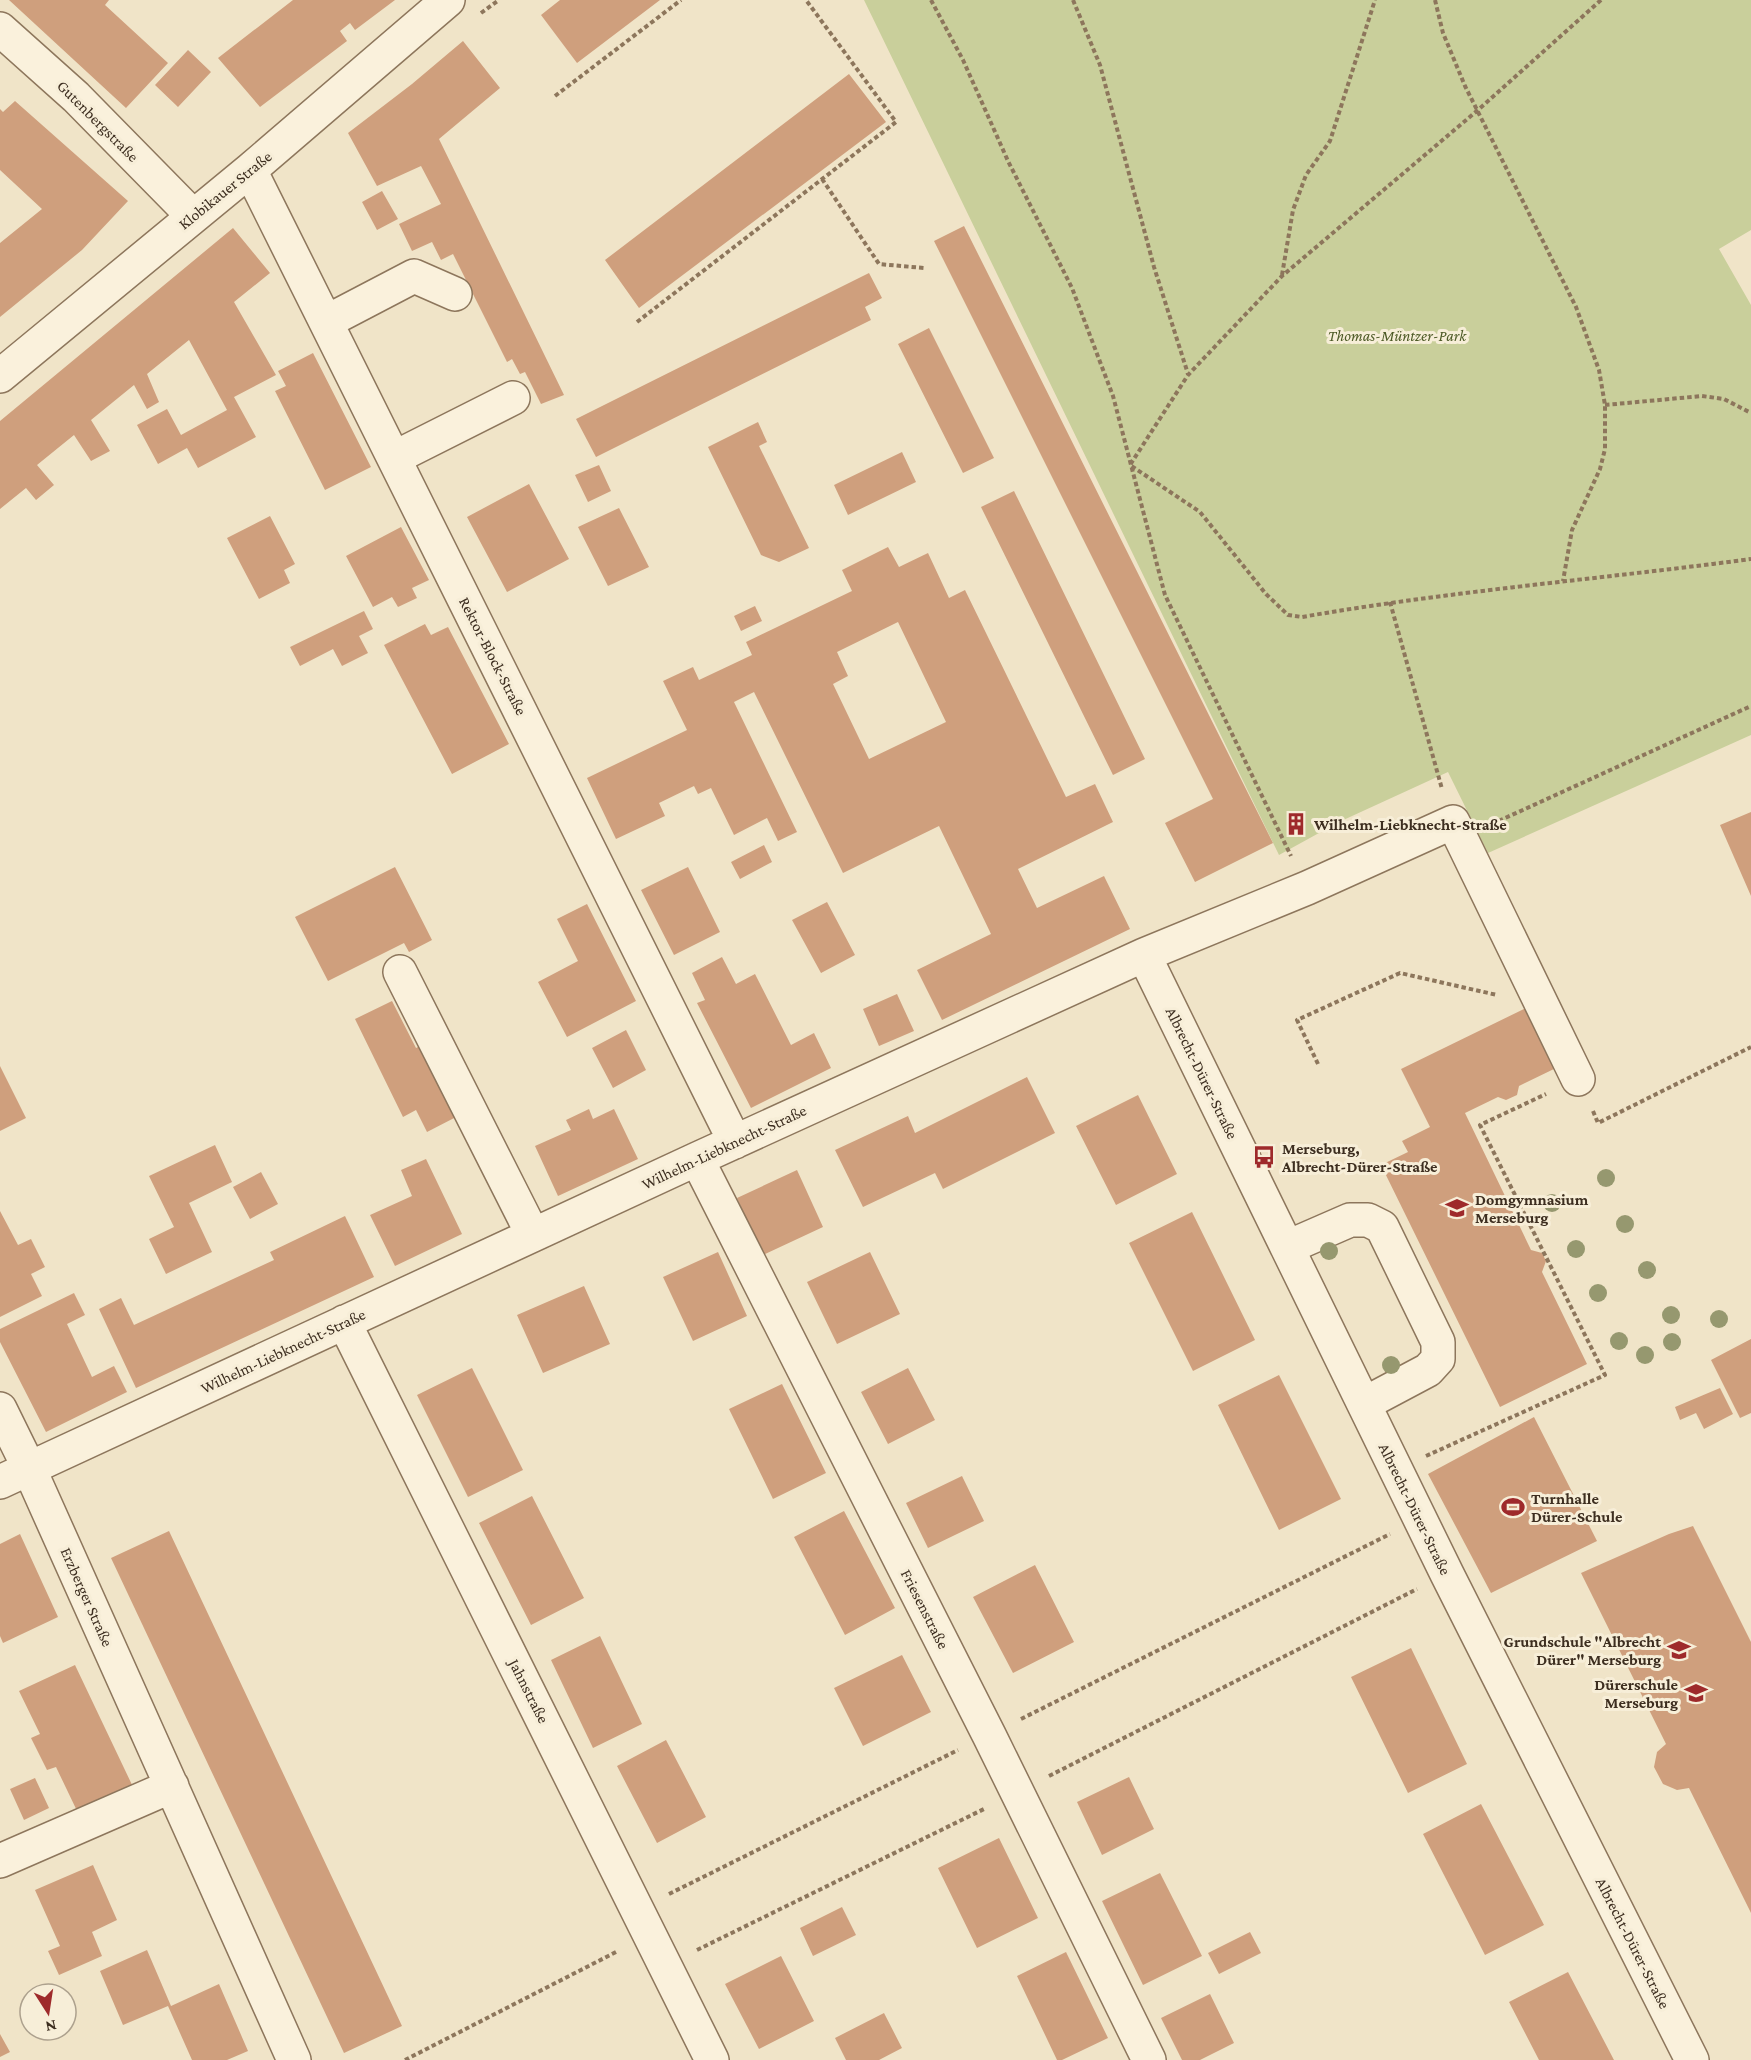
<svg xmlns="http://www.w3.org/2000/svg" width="1751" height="2060" viewBox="0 0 1751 2060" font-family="'Crimson Pro',serif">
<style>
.green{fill:#c9cf9b}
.building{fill:#cf9f7d;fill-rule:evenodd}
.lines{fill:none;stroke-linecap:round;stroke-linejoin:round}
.minor-casing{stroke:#8d765c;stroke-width:36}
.path{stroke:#8d765c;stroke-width:4;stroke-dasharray:4.5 3;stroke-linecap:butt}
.minor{stroke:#faf1dc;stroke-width:33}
.tree{fill:#96986f}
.labels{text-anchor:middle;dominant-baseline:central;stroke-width:6;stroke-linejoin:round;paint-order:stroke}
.street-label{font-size:16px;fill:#3d2e20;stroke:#f7eed8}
.park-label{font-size:16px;font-style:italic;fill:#4d5a26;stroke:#f7eed8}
.poi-label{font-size:16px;font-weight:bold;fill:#3d2e20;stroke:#f7eed8;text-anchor:start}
</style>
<rect width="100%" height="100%" fill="#f0e4c8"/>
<path class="green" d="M864,0H1751V230L1719,249L1751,305V735L1488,853L1448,772L1339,822L1279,855Z"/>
<path class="building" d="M9,0H109L105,5L168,63L126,108Z
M293,0H395L355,30L350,23L340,31L347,41L260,107L218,58Z
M560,0H660L577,63L541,15Z
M463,41L500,88L439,139L564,395L541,404L525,372L520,374L512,359L507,362L453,254L441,260L432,242L412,251L399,224L441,204L421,166L377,186L348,133L412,84Z
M188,50L211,72L178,107L155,85Z
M849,74L886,122L639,308L605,260Z
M15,101L128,201L82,250L0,317V243L42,209L0,170V109L3,112Z
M382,191L398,219L377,230L362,202Z
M964,226L1273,843L1195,882L1165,823L1213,799L934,241Z
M233,228L270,273L234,302L276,375L234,397L256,437L198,468L187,448L158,464L137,425L167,409L181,435L227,410L189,340L147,374L159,402L147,409L134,385L91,420L110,451L91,461L74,435L37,465L54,485L36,500L26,488L0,509V421Z
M869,273L882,298L865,307L871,320L596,457L576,419Z
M929,328L994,458L963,473L898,344Z
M313,353L371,467L325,490L275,391L286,386L278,371Z
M758,422L767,442L759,446L809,548L779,562L761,555L708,447Z
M902,452L916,482L848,515L834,485Z
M599,465L611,491L588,502L575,475Z
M529,484L569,559L507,592L467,517Z
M1014,491L1145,759L1113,775L981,507Z
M619,508L649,567L608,586L578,527Z
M270,516L295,564L284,570L290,583L259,599L227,538Z
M401,527L429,580L412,588L417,598L398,607L392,597L373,607L346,556Z
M888,547L899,567L928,553L949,598L965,590L1066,797L1095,784L1113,822L1018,869L1037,908L1104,876L1130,929L942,1020L917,970L991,934L939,826L843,873L754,692L734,702L797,832L778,841L767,818L734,835L711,788L698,794L694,786L659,803L665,816L616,839L587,778L687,730L663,681L693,667L699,680L752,655L746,642L852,591L842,570ZM898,622L946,722L869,759L833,684L848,676L837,652Z
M755,606L762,621L741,631L734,616Z
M364,611L373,629L359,636L368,653L342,666L333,649L300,666L290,647Z
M425,624L431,635L448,627L509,744L452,774L384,645Z
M1751,812V896L1720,825Z
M1296,814L1304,830L1295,834L1288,818Z
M764,845L772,862L740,879L731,862Z
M395,867L432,940L409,952L404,943L328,981L295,917Z
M688,867L720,932L674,955L641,890Z
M827,902L855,955L821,973L792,920Z
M587,904L636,1001L567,1037L538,982L578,961L557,919Z
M722,957L736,984L755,974L791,1045L814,1033L831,1068L751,1108L697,1003L705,1000L692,973Z
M897,994L914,1031L879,1046L863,1009Z
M392,1001L416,1048L422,1045L458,1116L427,1132L416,1110L403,1117L355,1019Z
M1528,1007L1556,1068L1519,1086L1517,1095L1506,1100L1498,1097L1465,1113L1531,1250L1542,1253L1546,1261L1542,1272L1587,1364L1500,1407L1381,1165L1408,1152L1402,1141L1430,1127L1401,1069Z
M626,1030L646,1070L613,1088L592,1048Z
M0,1066L26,1118L0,1131Z
M1027,1077L1055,1133L943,1189L935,1173L863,1207L835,1150L908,1116L915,1133Z
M1138,1095L1177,1174L1116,1205L1076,1126Z
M589,1109L593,1119L614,1109L638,1159L558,1196L535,1146L571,1130L566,1120Z
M215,1145L232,1182L189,1203L212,1252L166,1274L149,1239L174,1227L149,1176Z
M426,1159L462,1234L395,1266L370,1215L412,1196L401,1170Z
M797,1170L823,1227L763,1255L737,1198Z
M261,1172L278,1204L250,1219L233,1187Z
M0,1211L18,1245L31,1239L45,1267L31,1274L42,1296L0,1317Z
M1192,1212L1255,1340L1193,1371L1129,1243Z
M345,1216L374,1277L136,1388L99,1309L121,1298L134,1325L274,1260L270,1252Z
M718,1252L747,1316L693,1341L663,1277Z
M870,1252L900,1314L837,1344L807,1282Z
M584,1286L610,1344L543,1373L517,1315Z
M74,1293L85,1315L67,1324L92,1377L114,1366L127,1392L46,1432L0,1342V1329Z
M1751,1339V1413L1740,1418L1711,1360Z
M472,1368L523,1470L468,1497L417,1395Z
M908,1368L935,1420L888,1444L861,1392Z
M1279,1375L1341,1499L1279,1530L1218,1405Z
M782,1384L826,1473L773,1499L729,1409Z
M1720,1388L1733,1414L1704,1429L1696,1413L1680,1420L1675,1407Z
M1534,1417L1597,1541L1491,1593L1428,1474Z
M962,1476L984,1521L928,1548L906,1503Z
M532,1496L584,1598L531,1625L479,1523Z
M844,1511L895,1608L845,1635L794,1537Z
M1693,1526L1751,1642V1913L1689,1788L1677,1790L1663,1784L1654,1767L1657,1752L1666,1744L1581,1573L1669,1534Z
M169,1531L402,2026L344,2053L111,1558Z
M20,1534L58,1617L3,1643L0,1636V1544Z
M1035,1565L1074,1642L1013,1673L973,1597Z
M600,1636L642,1724L593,1748L551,1660Z
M1411,1648L1467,1764L1408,1793L1351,1677Z
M902,1655L931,1712L863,1746L834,1688Z
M75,1665L134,1789L79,1815L56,1767L47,1770L31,1738L40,1734L19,1691Z
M666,1740L706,1817L657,1843L617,1766Z
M1129,1777L1154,1829L1102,1855L1077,1802Z
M35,1778L49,1808L24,1820L10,1789Z
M1481,1804L1544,1925L1485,1955L1423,1834Z
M999,1838L1038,1918L977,1948L938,1868Z
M93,1865L117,1920L92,1932L102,1956L59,1975L48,1951L60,1946L35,1890Z
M1160,1873L1202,1956L1143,1985L1102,1901Z
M842,1907L856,1935L813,1956L800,1928Z
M1250,1932L1261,1953L1219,1974L1208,1953Z
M147,1950L171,2006L219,1984L248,2051L227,2060H192L168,2006L123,2025L100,1971Z
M1066,1952L1108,2038L1062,2060H1057L1017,1976Z
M781,1956L814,2021L759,2049L725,1984Z
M1568,1972L1614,2060H1539L1509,2002Z
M1210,1994L1234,2043L1200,2060H1182L1161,2018Z
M884,2013L902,2048L879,2060H846L835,2038Z
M0,2034L10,2052L0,2057Z"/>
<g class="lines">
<g class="minor-casing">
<path id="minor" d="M0,29L76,97L193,216
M250,170L735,1142
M326,322L414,276L455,294
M0,376L250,170L448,0
M394,458L513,398
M1144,955L1447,1574L1692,2060
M400,972L533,1235
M697,1159L989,1735L1149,2060
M1288,1247L1350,1220H1368L1382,1227L1438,1342V1359L1428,1370L1364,1404
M344,1322L712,2060
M0,1409L29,1468L294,2060
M0,1482L697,1159L1144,955L1307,888L1453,822L1578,1079
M0,1861L172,1786"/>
</g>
<path class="path" d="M931,0L963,60L1008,161L1072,288L1113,396L1165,595L1291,856
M1073,0L1100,65L1154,267L1188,374
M1435,0L1443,33L1465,86L1576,307L1599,370L1605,405V449L1600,469L1572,530L1563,581
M1601,0L1478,110L1282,276L1188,375L1130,465L1200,512L1266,594L1288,615L1302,617C1451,591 1601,579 1751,559
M481,13L499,0
M555,96L681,0
M822,179L879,264L924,268
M1282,275L1293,210L1306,175L1330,141L1375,0
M637,322L896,122L806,0
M1605,405L1702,396L1724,399L1751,413
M1390,602L1442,789
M1492,824L1751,706
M1318,1064L1297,1020L1400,973L1497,995
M1593,1111L1598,1123L1751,1047
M1426,1456L1605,1375L1480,1125L1546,1094
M1021,1719L1390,1534
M1049,1776L1417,1589
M669,1894L958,1750
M697,1950L986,1808
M405,2060L618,1951"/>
<use href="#minor" class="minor"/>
</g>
<g class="tree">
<circle cx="1606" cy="1178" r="9"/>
<circle cx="1552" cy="1203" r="9"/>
<circle cx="1625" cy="1224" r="9"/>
<circle cx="1576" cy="1249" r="9"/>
<circle cx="1329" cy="1251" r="9"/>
<circle cx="1647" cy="1270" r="9"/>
<circle cx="1598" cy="1293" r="9"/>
<circle cx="1671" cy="1315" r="9"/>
<circle cx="1719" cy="1319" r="9"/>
<circle cx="1619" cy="1341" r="9"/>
<circle cx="1672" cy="1342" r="9"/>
<circle cx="1645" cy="1355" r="9"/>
<circle cx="1391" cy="1365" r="9"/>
</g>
<defs>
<g id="building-bare" transform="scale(1.8)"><path d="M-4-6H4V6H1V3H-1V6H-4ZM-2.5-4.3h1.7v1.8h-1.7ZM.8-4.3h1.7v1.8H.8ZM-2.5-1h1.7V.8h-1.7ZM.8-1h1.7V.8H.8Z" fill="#9e2a2b" stroke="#f7eed8" stroke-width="2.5" paint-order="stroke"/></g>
<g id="bus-bare" transform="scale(1.8)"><path d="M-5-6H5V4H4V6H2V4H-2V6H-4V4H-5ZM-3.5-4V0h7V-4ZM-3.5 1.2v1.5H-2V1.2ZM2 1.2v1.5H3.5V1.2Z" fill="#9e2a2b" stroke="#f7eed8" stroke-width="2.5" paint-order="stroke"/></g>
<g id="school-bare" transform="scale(1.8)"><path d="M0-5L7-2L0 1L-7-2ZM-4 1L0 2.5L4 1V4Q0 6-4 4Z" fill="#9e2a2b" stroke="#f7eed8" stroke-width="2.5" paint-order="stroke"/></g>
<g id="stadium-bare" transform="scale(1.8)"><path d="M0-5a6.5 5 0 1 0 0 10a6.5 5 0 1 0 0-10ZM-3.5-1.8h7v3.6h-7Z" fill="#9e2a2b" stroke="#f7eed8" stroke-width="2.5" paint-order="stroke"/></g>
</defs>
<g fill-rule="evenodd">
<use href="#building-bare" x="1296" y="824"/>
<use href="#bus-bare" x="1264" y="1157"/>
<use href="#school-bare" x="1457" y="1208"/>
<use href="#stadium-bare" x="1513" y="1507"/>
<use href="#school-bare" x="1679" y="1650"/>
<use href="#school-bare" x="1696" y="1693"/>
</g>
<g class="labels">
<g class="street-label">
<text transform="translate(98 121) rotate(45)">Gutenbergstraße</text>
<text transform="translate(225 190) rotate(-39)">Klobikauer Straße</text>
<text transform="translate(493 656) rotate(63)">Rektor-Block-Straße</text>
<text transform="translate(1202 1073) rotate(64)">Albrecht-Dürer-Straße</text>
<text transform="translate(724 1147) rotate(-25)">Wilhelm-Liebknecht-Straße</text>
<text transform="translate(283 1351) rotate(-25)">Wilhelm-Liebknecht-Straße</text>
<text transform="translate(1415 1509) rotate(64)">Albrecht-Dürer-Straße</text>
<text transform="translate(87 1597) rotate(66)">Erzberger Straße</text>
<text transform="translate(925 1609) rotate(63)">Friesenstraße</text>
<text transform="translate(529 1691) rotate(63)">Jahnstraße</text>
<text transform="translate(1633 1943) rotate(63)">Albrecht-Dürer-Straße</text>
</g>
<g class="park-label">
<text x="1397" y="335">Thomas-Müntzer-Park</text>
</g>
<g class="poi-label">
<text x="1314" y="824">Wilhelm-Liebknecht-Straße</text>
<text x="1282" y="1148">Merseburg,<tspan x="1282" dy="18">Albrecht-Dürer-Straße</tspan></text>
<text x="1475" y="1199">Domgymnasium<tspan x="1475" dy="18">Merseburg</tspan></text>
<text x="1531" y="1498">Turnhalle<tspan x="1531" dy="18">Dürer-Schule</tspan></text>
<text x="1661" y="1641" text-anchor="end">Grundschule "Albrecht<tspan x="1661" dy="18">Dürer" Merseburg</tspan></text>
<text x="1678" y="1684" text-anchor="end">Dürerschule<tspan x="1678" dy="18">Merseburg</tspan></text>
</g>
</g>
<g transform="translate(48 2012) rotate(168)"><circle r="28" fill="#f7eed8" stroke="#ada18e" stroke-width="1.5"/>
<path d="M0-4.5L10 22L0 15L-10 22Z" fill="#9e2a2b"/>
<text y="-9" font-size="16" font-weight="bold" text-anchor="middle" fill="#3d2e20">N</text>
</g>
</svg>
